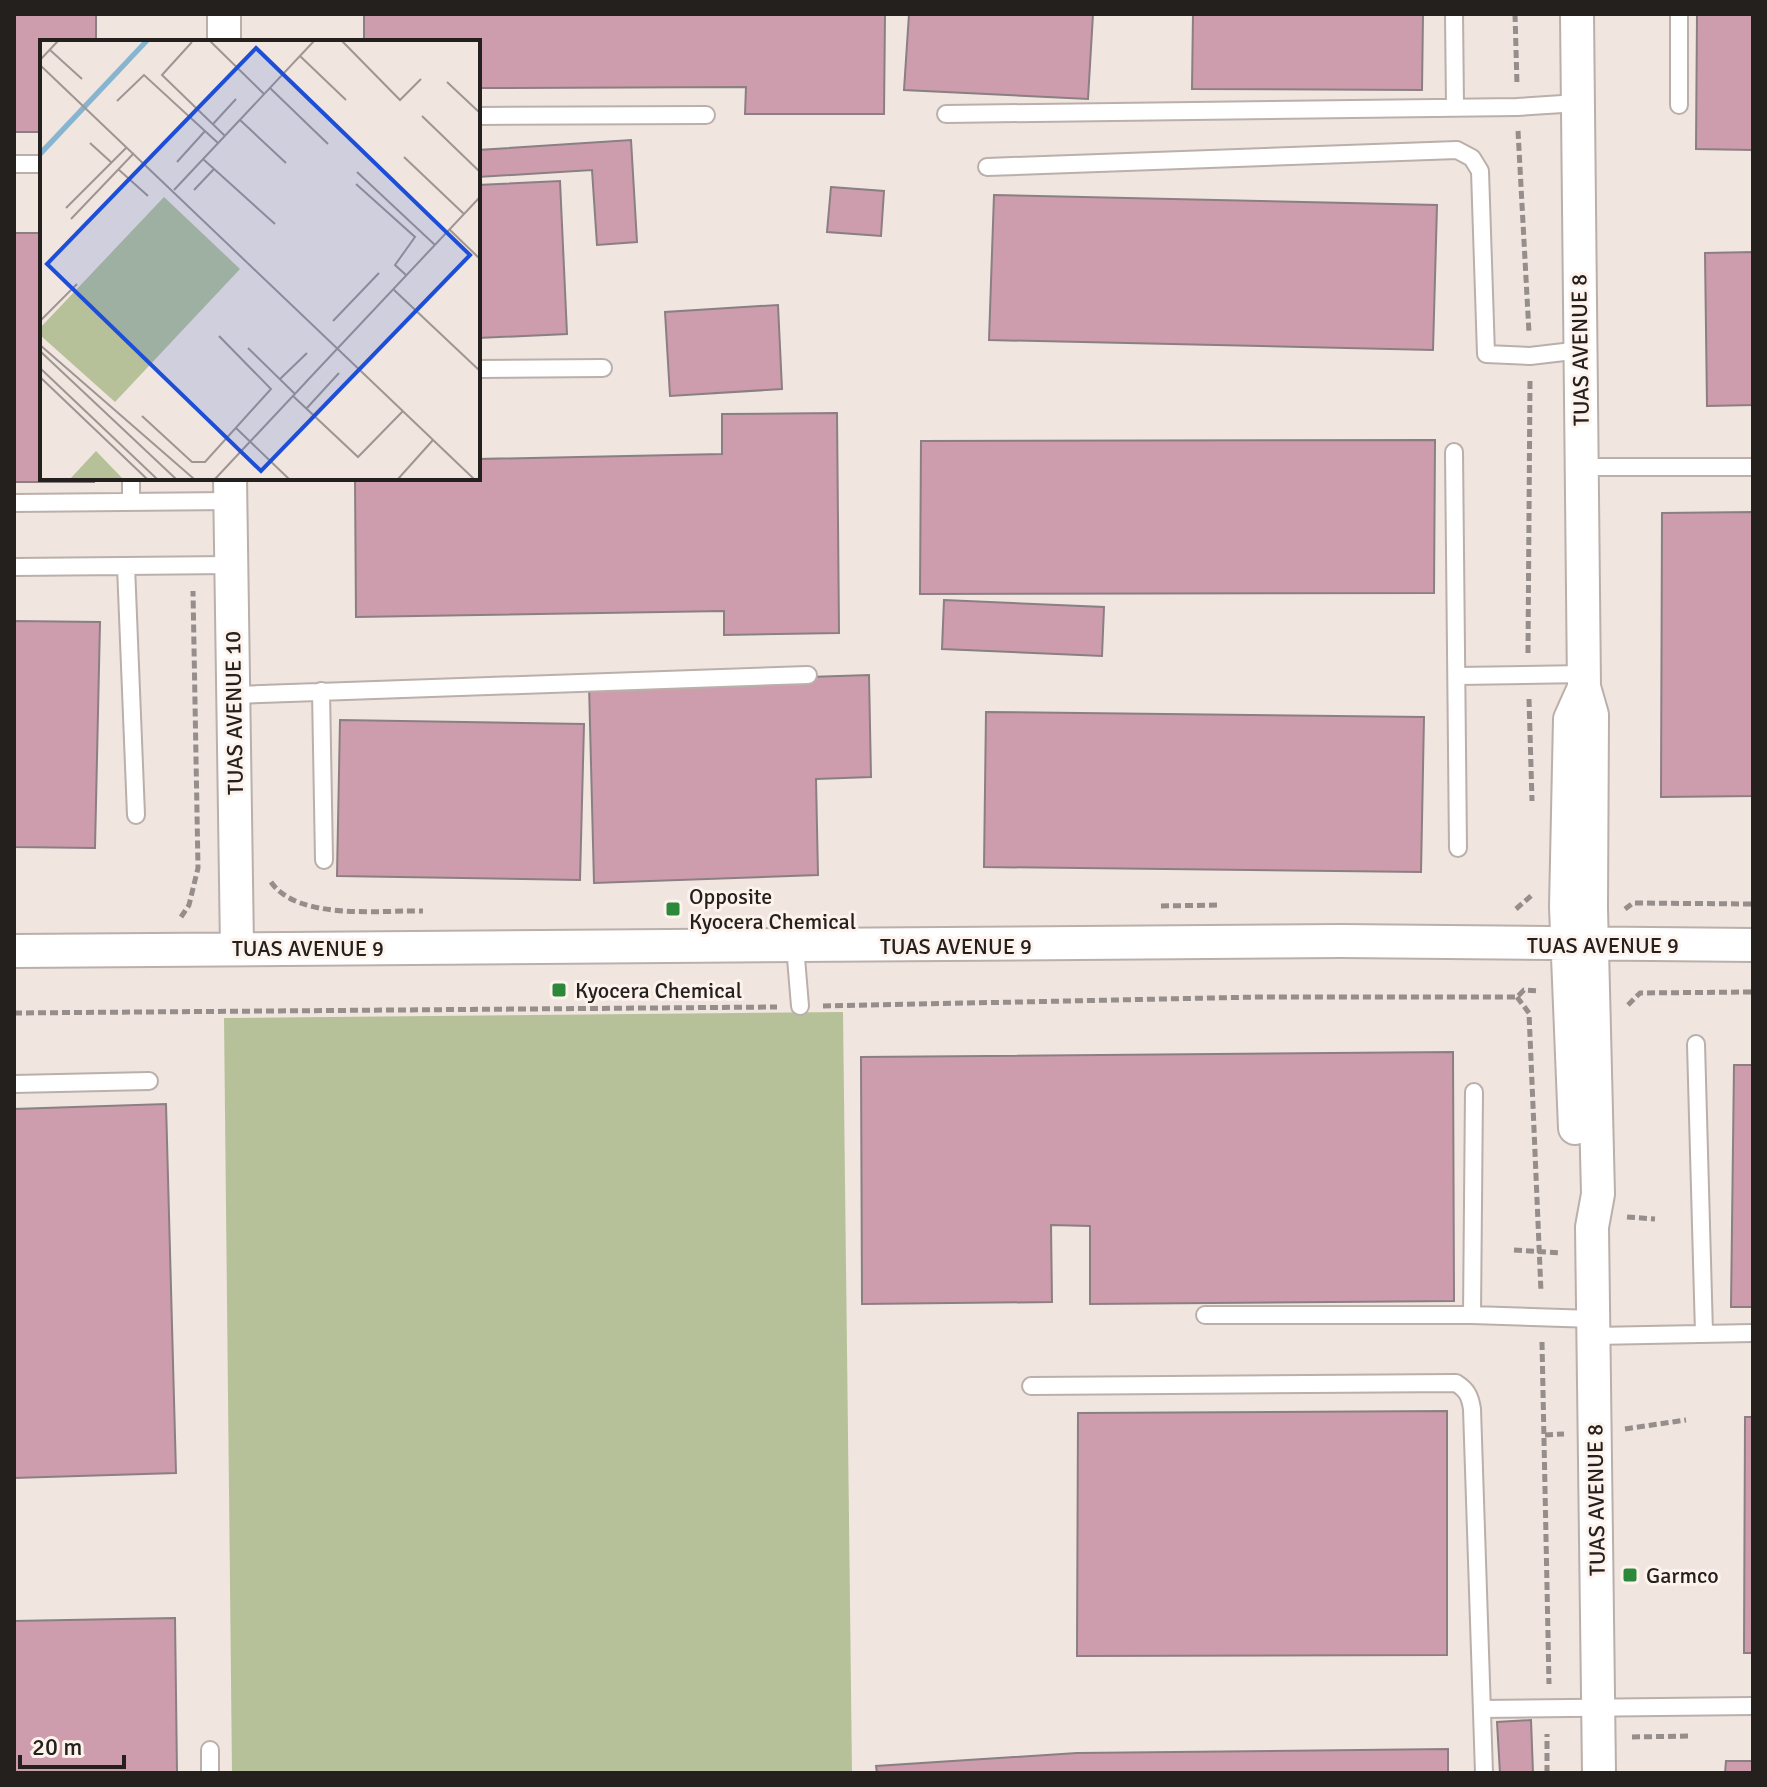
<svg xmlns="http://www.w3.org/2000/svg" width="1767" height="1787" viewBox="0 0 1767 1787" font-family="Signika,sans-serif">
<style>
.green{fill:#b6c199}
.building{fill:#ce9dad;stroke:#8a7f82;stroke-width:2}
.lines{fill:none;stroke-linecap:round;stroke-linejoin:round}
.lane-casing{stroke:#baafaa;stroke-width:20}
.street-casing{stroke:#baafaa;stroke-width:36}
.path{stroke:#968e8a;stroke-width:5;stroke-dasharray:8 4;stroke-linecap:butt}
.lane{stroke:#fff;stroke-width:16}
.street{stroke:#fff;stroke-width:32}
.poi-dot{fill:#2d893a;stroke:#fef2ec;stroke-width:3}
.labels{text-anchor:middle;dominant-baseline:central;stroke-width:6;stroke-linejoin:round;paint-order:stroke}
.street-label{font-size:22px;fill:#24201e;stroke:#fef2ec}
.poi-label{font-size:22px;fill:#24201e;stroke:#fef2ec;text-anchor:start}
.inset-road{fill:none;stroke:#9e9692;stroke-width:2}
.view{fill:#1d4ed8;fill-opacity:0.15;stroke:#1d4ed8;stroke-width:4}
.inset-edge{fill:none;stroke:#24201e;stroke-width:4}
</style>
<rect width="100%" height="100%" fill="#f0e5df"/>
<path class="green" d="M843,1012L852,1773H232L224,1018Z"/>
<path class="building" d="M14,14H96V42H42V132H14Z
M364,14H885L884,114H745L746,87L478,88V42H364Z
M909,14H1093L1088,99L904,90Z
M1193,14H1423L1422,90L1192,89Z
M1697,14H1753V150L1696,149Z
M631,140L637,242L597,245L592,170L478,177V150Z
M560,181L567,334L478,338V185Z
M831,187L884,191L881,236L827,232Z
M994,195L1437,205L1433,350L989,340Z
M14,233H42V478H94V482H14Z
M1753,252V405L1707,406L1705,253Z
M778,305L782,389L670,396L665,312Z
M837,413L839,633L724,635V611L356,617L355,478H478V459L722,454V414Z
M1435,440L1434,593L920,594L921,441Z
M1753,512V796L1661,797L1662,513Z
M944,600L1104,607L1102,656L942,649Z
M14,621L100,622L95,848L14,847Z
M869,675L871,777L816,779L818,875L594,883L589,684Z
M986,712L1424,717L1421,872L984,867Z
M340,720L584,724L580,880L337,876Z
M1453,1052L1454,1301L1090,1304V1226L1051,1225L1052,1302L862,1304L861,1057Z
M1734,1065H1753V1307H1731Z
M166,1104L176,1473L14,1478V1109Z
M1447,1411V1655L1077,1656L1078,1413Z
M1745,1417H1753V1653H1744Z
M175,1618L177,1773H14V1621Z
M1531,1720L1533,1773H1500L1497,1722Z
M1448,1749V1773H877L876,1766L1077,1753Z
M1726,1761H1753V1773H1725Z"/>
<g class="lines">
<g class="lane-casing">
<path id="lane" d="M1454,14L1455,106
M1679,105V14
M946,114L1517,107L1578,103
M478,116L706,115
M14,164H42
M987,167L1457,150L1472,158L1480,171L1486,354L1530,356L1581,350
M478,369L603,368
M1454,452L1458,848
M1581,467H1753
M131,478V502
M14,503L231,501
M126,566L136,815
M14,567L231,565
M1457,676L1585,674
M321,691L324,860
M233,695L808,675
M795,946L800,1006
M1696,1044L1704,1333
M14,1084L149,1081
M1205,1315H1472L1594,1319
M1472,1315L1474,1092
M1594,1336L1753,1333
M1031,1386L1456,1383C1467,1390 1470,1396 1472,1409L1484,1773
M1482,1709L1753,1706
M210,1750V1773"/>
</g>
<g class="street-casing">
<path id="street" d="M224,14V42
M1577,14L1584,687L1592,715L1591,908L1598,1194L1592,1227L1599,1773
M230,478L237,948
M14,951L1341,941L1753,945
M1575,1128L1566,907L1570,719L1583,690"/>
</g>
<path class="path" d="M1515,14L1517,85
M1518,131L1529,333
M1528,653L1530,379
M1529,699L1532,801
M271,882C298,921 380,910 423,911
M1161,906L1219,905
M1516,909L1532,895
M1625,909L1633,903L1753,904
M181,917L189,905L198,868L193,591
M1517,997L1529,1013L1541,1292
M1628,1005L1640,993L1753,992
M823,1006L1260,997H1517L1524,990L1538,991
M14,1013L777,1007
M1627,1217L1655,1219
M1514,1250L1561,1253
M1542,1342L1549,1684
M1625,1429L1686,1420
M1545,1435L1564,1434
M1632,1737L1692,1736
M1547,1773V1734"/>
<use href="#lane" class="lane"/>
<use href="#street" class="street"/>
</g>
<g class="poi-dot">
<rect x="665" y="901" width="16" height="16" rx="4"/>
<rect x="551" y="982" width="16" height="16" rx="4"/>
<rect x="1622" y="1567" width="16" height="16" rx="4"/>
</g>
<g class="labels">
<g class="street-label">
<text transform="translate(1580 350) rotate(-91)">TUAS AVENUE 8</text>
<text transform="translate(234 713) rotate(-91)">TUAS AVENUE 10</text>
<text x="1603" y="945">TUAS AVENUE 9</text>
<text x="956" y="946">TUAS AVENUE 9</text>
<text x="308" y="948">TUAS AVENUE 9</text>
<text transform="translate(1596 1500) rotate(-91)">TUAS AVENUE 8</text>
</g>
<g class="poi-label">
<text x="689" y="896">Opposite<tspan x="689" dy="25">Kyocera Chemical</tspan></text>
<text x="575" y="990">Kyocera Chemical</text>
<text x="1646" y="1575">Garmco</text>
</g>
</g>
<g transform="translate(40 40)">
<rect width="440" height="440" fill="#f0e5df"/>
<path d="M124,157L200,229L75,362L0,295V288ZM56,411L83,439H30Z" fill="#b6c199"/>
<path d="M103,1H110L0,118V110Z" fill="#87b5cf"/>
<path class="inset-road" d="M170,1L224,54M302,1L360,60L381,39M152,2L122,35L185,96M10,10L42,39M260,16L306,60M0,20L18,1M0,25L434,439M407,42L440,73M230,48L288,104M77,61L104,35L178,103M382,76L440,132M200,80L246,123M173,84L196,59M50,103L72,123M364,117L424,174M163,119L235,184M137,122L165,91M78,129L108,156M317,132L395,205M316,144L375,197L355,225L366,235M134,150L274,1M154,150L174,129M26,168L87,107M31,179L94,113M410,190L440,219M353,249L440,331M0,281L37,244M293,281L339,233M0,305L154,439M208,308L255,354M1,312L136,439M0,328L117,439M0,337L107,439M240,339L267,313M265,343L440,157M253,356L318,417L363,371M266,369L299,333M102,376L152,422H165L231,349L179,296M196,388L249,439M175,439L267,341M358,439L393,400"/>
<path class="view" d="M216,8L430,215L221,431L7,224Z"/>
<rect width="440" height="440" class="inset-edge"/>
</g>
<rect width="1767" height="1787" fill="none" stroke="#24201e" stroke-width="32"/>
<path d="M20 1755v12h104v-12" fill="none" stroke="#24201e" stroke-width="4"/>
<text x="32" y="1755" font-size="24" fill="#24201e" stroke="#fef2ec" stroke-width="6" paint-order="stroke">20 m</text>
</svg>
